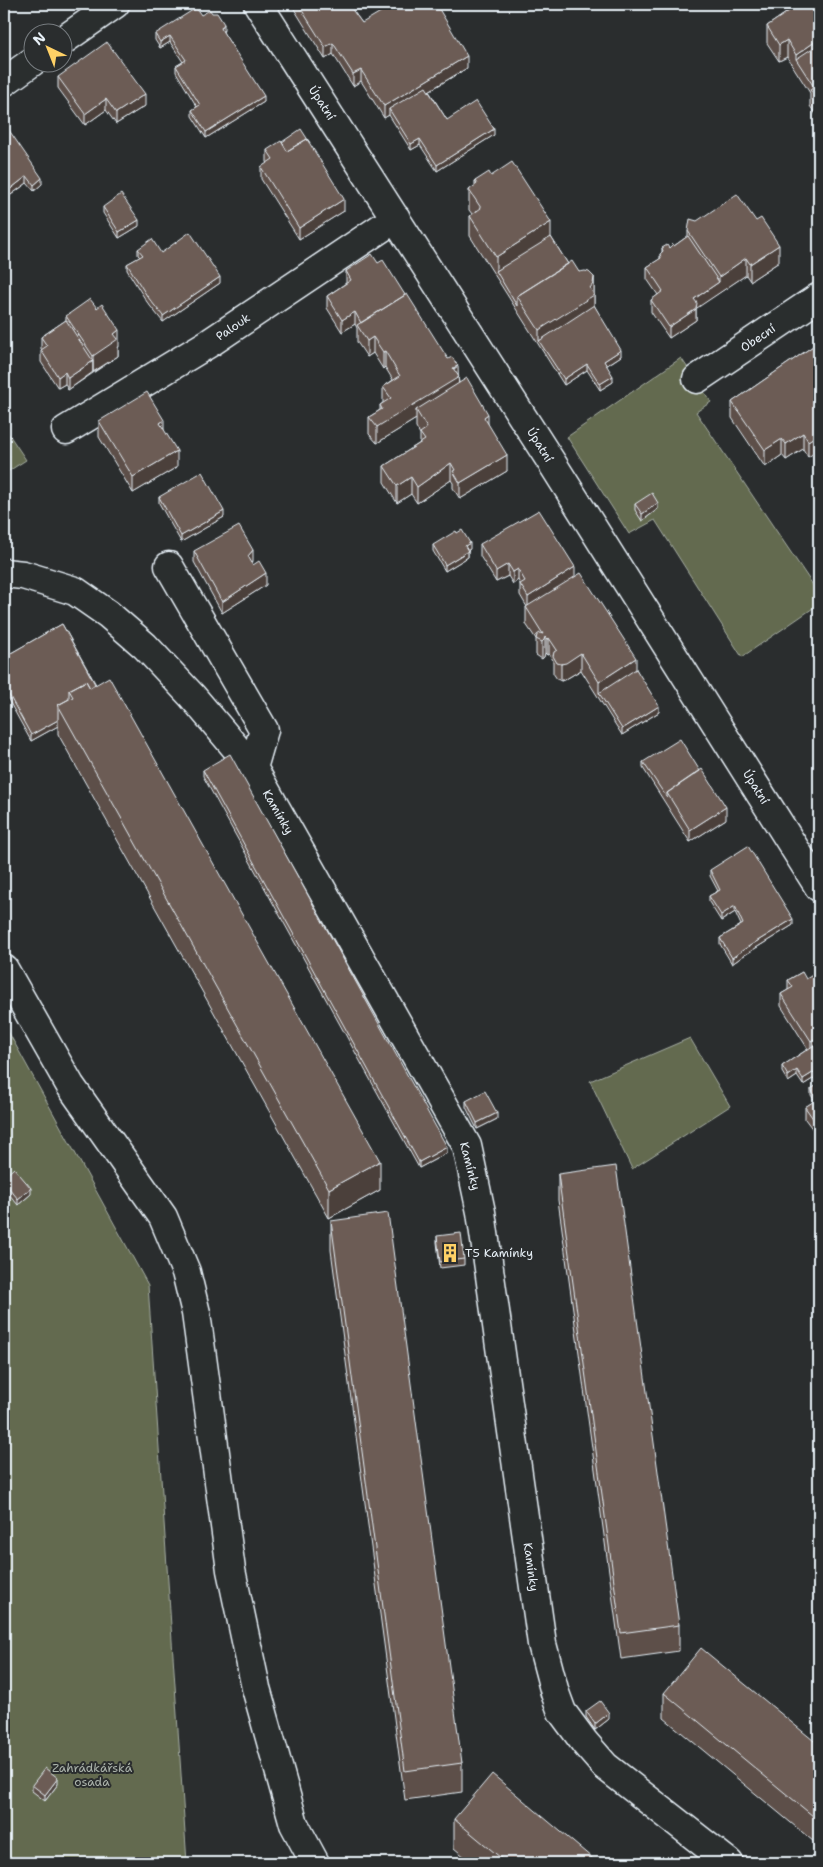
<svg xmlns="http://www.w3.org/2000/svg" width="823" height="1867" viewBox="0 0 823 1867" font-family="'Shantell Sans',sans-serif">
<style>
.forest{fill:url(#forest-crowns);stroke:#a6aea4}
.green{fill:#636a50;stroke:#a6aea4}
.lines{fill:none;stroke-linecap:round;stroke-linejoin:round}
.street-casing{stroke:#e8f1f8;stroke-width:31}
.street{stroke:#2a2d2e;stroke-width:28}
.wall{fill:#5d4f48;stroke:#e8f1f8}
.shaded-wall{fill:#4c403b;stroke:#e8f1f8}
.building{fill:#6c5c54;stroke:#e8f1f8}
.labels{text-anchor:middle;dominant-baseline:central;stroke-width:4;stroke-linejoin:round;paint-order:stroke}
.street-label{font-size:12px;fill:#e8f1f8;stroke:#2a2d2e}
.poi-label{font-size:12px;fill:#e8f1f8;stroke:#2a2d2e;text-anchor:start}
.park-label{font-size:12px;fill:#acb4ac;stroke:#2a2d2e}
</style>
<defs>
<pattern id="forest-crowns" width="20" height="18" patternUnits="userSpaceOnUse" patternTransform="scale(1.25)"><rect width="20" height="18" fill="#636a50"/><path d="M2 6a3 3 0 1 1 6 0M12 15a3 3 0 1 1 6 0" fill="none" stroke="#79806a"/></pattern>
</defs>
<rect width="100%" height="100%" fill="#2a2d2e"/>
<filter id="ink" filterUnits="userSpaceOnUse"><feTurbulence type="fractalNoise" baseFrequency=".02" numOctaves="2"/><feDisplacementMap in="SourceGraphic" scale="10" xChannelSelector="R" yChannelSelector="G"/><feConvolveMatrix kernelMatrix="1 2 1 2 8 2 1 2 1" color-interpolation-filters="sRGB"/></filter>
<g filter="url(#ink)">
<path class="forest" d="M4,427L26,460L4,474Z"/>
<path class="green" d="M681,358L711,402L696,412L819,594V604L742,657L655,520L629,534L567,437Z
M4,1024L148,1285L187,1863H4Z
M690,1038L730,1106L632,1169L590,1081Z"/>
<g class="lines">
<g class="street-casing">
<path id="street" d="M258,4L552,463L819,887
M62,41L115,4
M4,82L32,62
M697,379L819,297
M66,430L211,342L396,218
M169,566L264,730L253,768
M4,573L23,575L75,591L108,614L145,646L192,696L253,768L467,1146L481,1212L542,1644L555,1693L562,1712L585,1743L605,1766L729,1863
M4,969L70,1085L163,1217L186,1272L196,1313L231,1570L256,1688L294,1824L315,1863"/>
</g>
<use href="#street" class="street"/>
</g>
<path class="wall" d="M291,4H348L362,23L467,68L429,91L447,120L494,135L437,171L420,145L411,150L389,115L384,118L361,81L353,86L333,54L325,59Z
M786,4H819V119L810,106V93L787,57L779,61L767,43V26L786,13Z
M201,15L224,30L223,32L264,102L206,138L192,116V110L197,107L176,72V66L183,62L170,42L160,48L155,40V34Z
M58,77L145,106L116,124L106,110L85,125L58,88Z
M4,123L42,184L34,191L27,183L4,200Z
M267,150L344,211L299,239L261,179V167L268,163L267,162Z
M491,176L551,237L568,264L579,272L594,277V305L621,356L606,366L613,382L600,390L587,370L564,385L470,236V216L472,214L469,210V190L475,186V181Z
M103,207L139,226L119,238L103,213Z
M688,231L779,262L750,281L746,275L696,308V320L669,338L651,312V300L658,295L647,279V267L660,259V254L662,252V248H669L674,246L688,236Z
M138,249L161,253L220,283L163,322L147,302L127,270V264L140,257L138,255Z
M378,263L405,295L458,376L459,383L488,424L507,471L460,499L453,488V483L451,480L417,503L411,494L397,503L384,482V466L420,443V434L416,427V419L377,443L369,434V417L380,410V405L383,403V387L393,380L385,367L383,369L373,353L367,357L357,342V328L355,324L342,332L327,308V296L346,283V271Z
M66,316L119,346L118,348V356L68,390L65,384L58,388L41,362V350H42L41,349V337L66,320Z
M819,342L808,457L803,449L786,460L782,455L765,467L732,418V402Z
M99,421L164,430L177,467L133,493L99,437Z
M159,497L224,517L181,542L159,503Z
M635,504L658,509L642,521L635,510Z
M480,544L575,577L636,669L659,712L622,735L581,670L566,679L561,681L557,679L553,673V660L549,654L547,655L545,653L544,657L542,659L536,655V639L526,624V607H527L520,595V584L518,580L513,584L508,576L496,582L480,556Z
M433,545L470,549L468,551V557L445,571L433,551Z
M194,551L253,561L252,563L266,585L222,613L194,562Z
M62,624L380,1190L329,1218L58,734V726L31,741L4,692V657Z
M643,762L726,819L690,842L643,768Z
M203,770L447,1153L419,1168L203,776Z
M710,870L793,925L743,956L732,964L720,944V938L741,925L735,912L721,921L709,902V896L718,891L710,876Z
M802,972L819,1075L803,1085L797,1076L788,1082L782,1072V1066L808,1049L781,1006V994L788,990V980Z
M819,1084L814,1131L805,1119V1107L815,1101L811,1095V1089Z
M466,1101L497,1119L477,1129L466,1107Z
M558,1174L679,1625V1651L621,1659L558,1200Z
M4,1177L31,1194L18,1205L4,1188Z
M331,1221L462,1763V1792L405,1800L331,1250Z
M437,1236L464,1259V1265L440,1268L437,1242Z
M664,1693L819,1745V1846L664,1718Z
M586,1711L609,1719L595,1730L586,1717Z
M58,1784L45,1801L32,1791V1785Z
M454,1819L598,1863H472L454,1848Z"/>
<path class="shaded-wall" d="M224,24V30L221,34V28Z
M170,36V42L160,48V42Z
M819,39V55L796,59V55Z
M787,40V57L779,61V45Z
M333,43V54L325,59V47Z
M467,56V68L392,113L389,109V115L384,118V106Z
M361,70V81L353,86V74Z
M145,94V106L116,124V113Z
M264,96V102L206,138V132Z
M106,99V110L85,125V114Z
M494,129V135L437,171V165Z
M420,139V145L411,150V144Z
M27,176V183L4,200V194Z
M42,178V184L34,191V185Z
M344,199V211L299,239V228Z
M139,220V226L119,238V232Z
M551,222V243L496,271V257Z
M779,245V262L750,281V264Z
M746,258V275L694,310V299L719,282V277Z
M220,277V283L163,322V316Z
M594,277V311L539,341V330L590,288Z
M696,309V320L669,338V327Z
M355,312V324L342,332V320Z
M119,330V346L118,348V356L93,372V356L114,334Z
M373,337V353L367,357V341Z
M621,350V356L604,367V361Z
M385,351V367L383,369V352Z
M93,361V372L68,390V378Z
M587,364V370L564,385V379Z
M458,366L459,394L416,410V419L377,443V427Z
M65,372V384L58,388V377Z
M613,376V382L600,390V384Z
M488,414V431L484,417Z
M164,420V436L160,423Z
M803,433V449L786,460V444Z
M819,434V450L808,457V441Z
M782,439V455L765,467V450Z
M177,451V467L133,493V477Z
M507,455V471L460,499V483Z
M451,463V480L417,503V487Z
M411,477V494L397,503V486Z
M658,503V509L642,521V514Z
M224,511V517L181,542V536Z
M470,543V549L465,552V546Z
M253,550V561L248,567V556Z
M468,551V557L445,571V565Z
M508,564V576L496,582V571Z
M575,567V579L528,608V597Z
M518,569V580L513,584V572Z
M266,573V585L222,613V602Z
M545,637V653L544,657L542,659V642Z
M549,638V654L547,655V639Z
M581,653V670L566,679L561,681V664Z
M636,658V675L599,693V682Z
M659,706V712L622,735V729Z
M58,720V726L31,741V735Z
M726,807V819L690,842V830Z
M735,906V912L721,921V915Z
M793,919V925L743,956L732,964V958L743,950Z
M819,1036V1047L811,1053V1041Z
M819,1069V1075L803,1085V1079Z
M797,1070V1076L788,1082V1076Z
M497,1113V1119L477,1129V1123Z
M819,1116V1128L814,1131V1120Z
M447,1147V1153L419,1168V1162Z
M380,1161V1190L329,1218V1189Z
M31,1188V1194L18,1205V1199Z
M609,1713V1719L595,1730V1724Z
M58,1778V1784L45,1801V1795Z"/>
<path class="building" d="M298,4H348L362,23L394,4H420L422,7L428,4H436L467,56L384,106L361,70L353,74L333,43L325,47Z
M789,4H819V39L796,55L787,40L779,45L767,26L792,9Z
M196,8L201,15L210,10L212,13H217L224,24L221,28L223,32L264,96L206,132L192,110L200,105L176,66L186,60L170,36L160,42L155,34Z
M107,42L145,94L116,113L106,99L85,114L58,77Z
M819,44V84L814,87L796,59Z
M819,84V102L810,90Z
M426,87L447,120L476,101L494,129L437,165L420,139L411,144L389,109Z
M4,123L42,178L34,185L27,176L4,194Z
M301,129L310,143L307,139L287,151L282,142Z
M307,139L344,199L299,228L261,167L273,159L267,150L281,141L287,151Z
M512,162L551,222L496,257L470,216L481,208L469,190L477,184L475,181L489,172L491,176Z
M121,194L139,220L119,232L103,207Z
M737,194L756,221L761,218L779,245L750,264L746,258L719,277L688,231L690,219L697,221Z
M190,232L220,277L163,316L147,296L127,264L143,255L138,249L152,239L161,253Z
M688,236L719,282L694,299L697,303L696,309L669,327L651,300L663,291L647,267L661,258L660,254L663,251L662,248L667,245L669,248L673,244L674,246Z
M551,237L568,264L517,296V306L496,271Z
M372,254L378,263L383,260L405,295L361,323L355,312L342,320L327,296L351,280L346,271Z
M572,261L579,272L585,271L589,272L594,277L593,284L590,288L594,295L539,330L517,296Z
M407,294L448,359L452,357L458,366L453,368L459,377L377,427L369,417L382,409L380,405L391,398L383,387L400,376L385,351L383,352L373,337L367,341L357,325Z
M90,299L97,308L102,304L119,330L114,334L118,339L93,356L66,316Z
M594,305L621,350L604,361L613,376L600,384L587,364L564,379L539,341Z
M66,320L93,361L68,378L65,372L58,377L41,350L47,346L41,337Z
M819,342V434L808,441L803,433L786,444L782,439L765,450L732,402Z
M467,378L488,414L484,417L507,455L460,483L453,471L455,470L451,463L417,487L411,477L397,486L384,466L425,440L420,433L427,428L416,410Z
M147,392L164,420L160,423L177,451L133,477L99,421Z
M202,472L224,511L181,536L159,497Z
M652,493L658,503L642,514L635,504Z
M539,510L575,567L528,597L520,584L525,581L518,569L513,572L508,564L496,571L480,544Z
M239,526L253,550L248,556L253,565L259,561L266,573L222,602L194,551Z
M462,530L470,543L465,546L468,551L445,565L433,545L456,531L457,533Z
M581,573L636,658L599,682L581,653L566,663L561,664L557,663L553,656L554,652L557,650L549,638L547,639L545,637L544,640L542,642L536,639L537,635L540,633L543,634L526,607Z
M62,624L95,684L90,688L86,681L69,690V699L58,705V720L31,735L4,686V657Z
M636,669L659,706L622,729L599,693Z
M109,677L380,1161L329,1189L58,705L73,697L69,690L86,681L90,688Z
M680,739L700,771L667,793V798L643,762Z
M230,754L447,1147L419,1162L203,770Z
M702,769L726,807L690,830L667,793Z
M748,846L793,919L743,950L732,958L720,938L743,924L735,906L721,915L709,896L720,890L710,870Z
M819,971V1036L811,1041L781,994L793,987L788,980L802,972L806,979Z
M819,1042V1069L803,1079L797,1070L788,1076L782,1066Z
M819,1084V1098L817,1099L811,1089Z
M485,1091L497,1113L477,1123L466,1101Z
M819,1098V1116L814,1120L805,1107Z
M616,1166L679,1625L621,1633L558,1174Z
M14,1168L31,1188L18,1199L4,1182V1177Z
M388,1213L462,1763L405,1771L331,1221Z
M461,1233L464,1259L440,1262L437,1236Z
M701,1648L819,1745V1821L664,1693Z
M600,1701L609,1713L595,1724L586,1711Z
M45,1768L58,1778L45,1795L32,1785Z
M492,1774L598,1863H507L454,1819Z"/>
</g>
<defs>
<g id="building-bare" transform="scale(1.5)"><path d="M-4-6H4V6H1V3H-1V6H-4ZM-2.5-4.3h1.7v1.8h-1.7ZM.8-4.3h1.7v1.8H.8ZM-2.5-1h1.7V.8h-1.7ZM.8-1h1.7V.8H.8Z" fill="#ffd166" stroke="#2a2d2e" stroke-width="2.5" paint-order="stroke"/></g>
</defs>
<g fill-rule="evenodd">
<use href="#building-bare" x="450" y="1253"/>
</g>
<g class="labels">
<g class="street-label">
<text transform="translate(322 103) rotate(57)">Úpatní</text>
<text transform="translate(233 327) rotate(-34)">Palouk</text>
<text transform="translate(758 338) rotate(-34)">Obecní</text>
<text transform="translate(540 445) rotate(58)">Úpatní</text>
<text transform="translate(756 787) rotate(58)">Úpatní</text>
<text transform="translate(278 812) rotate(60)">Kamínky</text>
<text transform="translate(470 1166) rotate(75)">Kamínky</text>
<text transform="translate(531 1567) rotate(82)">Kamínky</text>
</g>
<g class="poi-label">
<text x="465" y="1253">T5 Kamínky</text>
</g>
<g class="park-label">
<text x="92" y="1768">Zahrádkářská<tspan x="92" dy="14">osada</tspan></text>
</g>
</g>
<rect width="823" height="1867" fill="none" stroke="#2a2d2e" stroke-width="20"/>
<rect x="10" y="10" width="803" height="1847" fill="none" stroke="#e8f1f8" stroke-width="2" filter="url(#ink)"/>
<g transform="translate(48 48) rotate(317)"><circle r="24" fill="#2a2d2e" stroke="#767b7f"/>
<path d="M0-4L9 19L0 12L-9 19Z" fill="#ffd166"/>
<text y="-8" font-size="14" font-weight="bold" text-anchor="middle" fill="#e8f1f8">N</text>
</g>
</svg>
